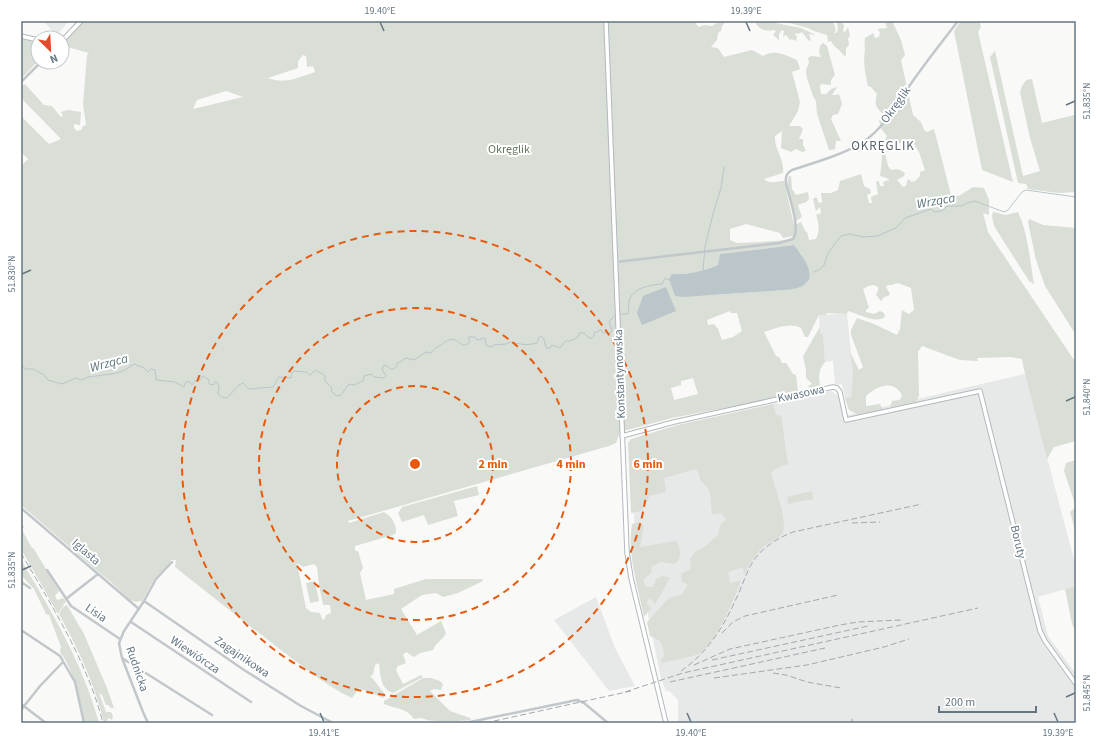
<svg xmlns="http://www.w3.org/2000/svg" width="1097" height="744" viewBox="0 0 1097 744" font-family="'Source Sans 3',sans-serif">
<style>
.built{fill:#e7e8e8}
.green{fill:#d9ded6;fill-rule:evenodd}
.water{fill:#bac6ca}
.lines{fill:none;stroke-linecap:round;stroke-linejoin:round}
.stream{stroke:#bac6ca;stroke-width:1}
.secondary-casing{stroke:#b2b9be;stroke-width:5.5}
.street{stroke:#c2c7cb;stroke-width:2.5}
.secondary{stroke:#fff;stroke-width:3.5}
.rail{stroke:#a1a9af;stroke-width:1;stroke-dasharray:6 3;stroke-linecap:butt}
.ticks{fill:none;stroke:#647682;stroke-width:1.5}
.ring{fill:none;stroke:#e8590c;stroke-width:2;stroke-dasharray:7 5}
.labels{text-anchor:middle;dominant-baseline:central;stroke-width:4;stroke-linejoin:round;paint-order:stroke}
.street-label{font-size:12px;fill:#647682;stroke:#fff}
.park-label{font-size:12px;fill:#687a63;stroke:#fff}
.neighbourhood-label{font-size:13px;letter-spacing:1px;fill:#56646d;stroke:#fff}
.water-label{font-size:13px;font-style:italic;fill:#5e767c;stroke:#fff}
.centre{fill:#e8590c;stroke:#fff;stroke-width:2}
.ring-label{font-size:12px;text-anchor:middle;font-weight:bold;fill:#e8590c;stroke:#fff;stroke-width:4;stroke-linejoin:round;paint-order:stroke}
.neatline{fill:none;stroke:#647682;stroke-width:1.5}
.ticks-label{font-size:10px;text-anchor:middle;fill:#647682}
</style>
<rect width="100%" height="100%" fill="#f9f9f7"/>
<path class="built" d="M43,21H69L57,35Z
M838,314H847L853,372L851,397L845,398L842,384L835,385L833,361L825,362L823,334H820L819,315Z
M1025,374L1076,567V586L1038,597L1048,636L1076,674V723H678V700L669,691H666L661,679L638,566L628,443L631,439L678,425L831,391L839,396L844,416Z
M596,597L615,648L635,686L609,691L554,620Z"/>
<path class="green" d="M84,21H697L696,24L699,27L704,25L712,26L715,24L725,21L722,27L721,31L718,33L717,40L711,47L718,48L724,57L752,50L763,56C775,49 785,55 797,60L800,69L792,72L800,102L798,111L789,126H800L803,129L799,139H803V145L806,151L802,152L796,149L791,152L781,148L782,131L775,136C774,149 785,160 783,173L764,179C770,185 777,181 784,181L794,225L801,222L805,231L807,232L809,240L816,239C820,231 819,223 816,215L821,213L820,207L816,211L813,199L816,197L817,198L818,202L820,203L822,202L821,193H831L838,190L840,181L861,174L864,186L870,189L871,193L867,195L869,203H872L871,197L878,194L876,182L879,181L880,186H884L883,182L889,180V179L880,176C881,168 882,160 882,152H885L883,143L887,136L882,130L879,121L883,114C876,108 874,104 877,94L871,87L868,86C865,74 863,62 865,50C865,46 864,44 865,38L873,33L875,38L879,37L880,33L878,29L887,28L885,21H892L901,40L905,55L901,60L913,115L921,122L924,130L927,132L934,129L951,195L959,196L973,187L984,188L989,200V215L983,213L988,232L1076,363V441L1054,447L1047,459L1025,374L1022,359L1011,357L977,358L978,361L960,360L922,346L918,352L919,396L916,402L890,407L892,401L900,400L902,395C893,379 877,386 866,396V406L880,404L883,410L858,415L849,410L845,398L851,397L853,372L850,352L859,370L863,367L851,335V330L857,318L874,324L897,335L900,329L902,310L909,314L914,310L911,288L898,283L891,285H888L886,287L890,294L888,296L884,297L881,301L876,295L878,291V287L874,285L868,286L863,289L869,308L866,310V312L874,314L880,311L884,313L885,317C875,324 859,314 848,311L847,314L827,313L826,315H819L808,337H805L801,328C789,322 777,328 764,332L776,356L779,357L782,363H786L793,374L796,375L798,391L761,401L672,418L620,432L616,443L609,446L348,521L349,523L384,512C392,517 396,523 396,533L393,535L355,546V551H358L363,568L360,573L366,600L394,594V589L426,579H482L483,581L458,593L443,597L436,593L422,595L401,609L417,635L441,621L446,633C442,641 436,642 433,650L420,653L414,657L406,652L403,655L406,663L398,666L396,670L403,684L421,675L423,677L393,693C380,689 380,673 379,663L375,665L373,675L370,676L374,680L386,696L383,698L359,688L352,698C326,686 304,667 281,650C246,623 210,595 175,567L176,560H171L168,566L155,578L142,601L136,602L130,600L111,582L95,569L21,505V166L28,159L21,152V116L49,144L61,139L21,98V87L25,84L44,105L52,106L61,117L63,116L61,112L68,110L81,112L80,125L74,124V128L77,131L81,130L83,126L86,125L83,104L87,55L89,53L64,46V42ZM303,55L306,56L307,67L313,66L315,72C299,77 285,85 268,78L298,68V61ZM226,91L243,97L193,109L197,100ZM911,139L919,152L925,170L920,172V176L915,181L912,182L908,179L906,186L903,187L897,180L904,176L905,173L898,169L891,170L888,166L885,153L903,141ZM746,224L780,233L783,238L793,236L789,240L760,242L737,243L730,240V229ZM794,245L802,255L807,283L786,290L714,295L675,296L672,274C688,275 703,271 718,265L721,254ZM730,311L731,313H737L742,331L733,337L722,340L718,329L714,324L708,325L707,320ZM693,378L698,394L674,400L671,388L681,385V381ZM297,563L303,567L314,564L317,567L319,585L323,605H330L331,613L326,615L324,620L322,619L320,613L311,612L306,608Z
M755,21H765L801,28L816,35L809,34L811,41L808,40L802,32L798,34L796,33L795,34L797,37L796,41L792,39L790,40L786,35L783,37L784,31L782,30L779,34V41L777,38L773,35L776,31L773,30C766,32 757,29 755,21Z
M782,21H831L833,22L836,30L834,33H836L838,30L837,22L840,21L844,25L843,31L845,32L848,27L850,36L848,38L849,45L846,48V55L844,56C840,49 834,48 831,41L828,42L827,35L814,31L808,28Z
M961,21H979L981,27L978,32L1013,182L982,170L954,31Z
M21,39L38,43V61L21,79Z
M823,43L827,46L835,75L831,80V85L821,84L820,87L821,94H826L831,89L837,87L832,95H836L839,94L842,104L838,114L833,115L831,119L841,141H836L835,149L832,150H829L817,114L816,101L813,96L807,78L806,70L809,63L808,58L811,56L821,57L819,52L820,46Z
M995,51L1023,176L1040,171L1030,138L1020,92L1022,86L1026,80L1032,79L1042,123L1074,115L1076,124V192L1059,193L1028,189L1026,184L1018,183L990,57Z
M789,176H791L792,189L796,195L808,192L809,199L806,202L798,205L802,217L796,221L787,184Z
M993,212L1006,215L1018,212C1028,233 1030,262 1034,284L1029,281L994,226L992,216Z
M1029,219L1043,225L1076,228V335L1045,286L1036,260L1028,222Z
M820,327V334H823L825,362C819,369 818,376 820,385L810,389L808,386L812,384L806,378V370L803,356Z
M773,404L776,414L781,416C784,432 785,448 788,464L775,469L771,473C774,486 789,523 782,534C778,539 769,542 764,546C755,554 749,565 744,575L743,567L728,572L730,583L741,581C733,600 716,645 698,654C688,658 672,660 661,663V660L664,656C664,644 661,640 650,636L647,622L669,598L681,595L688,585L682,582L681,574L691,569L690,559L695,552L707,545L718,535L720,525L726,519L721,513L712,514L710,493L707,486L701,481L697,469L664,478L666,492L649,496L648,501L641,511L631,513L628,443L631,439L678,425Z
M1076,460V534L1070,512L1076,507L1064,471L1066,463Z
M477,486L479,495L454,501L458,516L428,525L424,515L402,522L398,513L402,507Z
M812,491L813,499L788,504L787,497Z
M640,522L644,526L640,547L677,541C680,551 683,555 675,564L661,562L652,566L651,573L643,580L646,587H653L656,579L663,576L670,578L655,604L650,598L646,603L651,608L644,617C638,587 627,555 632,524Z
M21,523L24,527L22,530L32,548L34,549L59,591L55,596L57,600L63,598L66,601L58,614L21,549Z
M21,560C53,614 82,662 99,723H85L76,683L66,661L60,652L61,647L49,615L46,614L34,589L21,575Z
M315,581L319,601L310,603L306,583Z
M1076,586V632L1072,624L1065,589Z
M67,605L84,634L107,688L114,708H111L108,705H106L102,695L99,693L106,712H111L113,716L112,720L109,718L107,720L108,723H104C95,685 78,648 59,614L63,607Z
M423,678H431L440,681L443,684L441,690L434,689L430,691L450,711L470,718L471,720C461,721 429,723 422,718L414,719C407,708 396,709 384,704V701Z"/>
<path class="water" d="M794,245C800,252 816,274 807,282C802,288 793,289 786,290L683,297L675,296L669,279L672,274C688,275 703,271 718,265L720,254Z
M666,287L676,311L642,325L637,313L643,296Z"/>
<g class="lines">
<path class="stream" d="M703,271L705,247L713,214L721,188L724,167
M814,272C828,267 823,262 829,252C833,246 837,241 841,236L850,234L863,237L877,236L896,228L905,218L931,209L934,212L942,211L947,206H962L967,203L975,201L1004,212L1008,210L1022,192L1026,190L1076,197
M621,314H628C629,309 628,302 630,298C635,287 652,285 662,284L665,278L669,280
M21,365L26,369H33L44,375L48,380L62,384L76,378L82,380L88,377L112,374L123,371L134,364L144,368L148,372L151,369L155,370L156,380L175,382L184,387L185,383L189,381L192,385L195,381L201,379L203,376L209,380V384L213,385L216,381L219,386L218,394L221,397L227,398L239,385L243,383L249,389L273,387L279,377L291,378L292,373L294,371L306,372L310,375L316,370L325,376V381L332,388L331,391L337,396L341,395L349,384L354,385L363,381L364,376L371,374L374,377L384,378L386,376L382,369L384,365C391,367 390,373 397,366V363L400,362L406,358L414,360L426,352L431,353C434,348 437,348 441,345C460,329 458,353 470,342L469,340V337H475L477,340L485,338L486,345L491,347L494,345L506,344L510,342C521,344 525,346 537,343L539,337L541,336L544,339L546,348H550L552,345L560,348L565,341H570L577,338L580,333H584L589,338H592L594,336V333L601,330L603,333C606,332 610,335 612,331L609,322L615,315"/>
<g class="secondary-casing">
<path id="secondary" d="M606,21L627,552L631,578L666,723
M21,36L38,40
M62,41L81,21
M622,436L674,422L833,387L837,388L840,392L846,420L980,391L1040,631L1045,641L1076,684"/>
</g>
<path class="street" d="M21,82L41,62
M616,262L779,243L793,239C801,230 789,196 786,184C785,178 786,173 792,170C813,163 845,154 863,142C883,129 897,105 910,85C925,63 942,42 958,21
M21,508L139,609
M47,570L71,606L120,639
M21,582L30,588
M66,599L98,574
M144,601L244,670L301,706L333,723
M131,622L251,702
M21,630L60,656L75,682L84,723
M122,658L212,715
M21,704L46,723
M21,710L40,686L63,662
M852,720L853,723
M148,723L143,712L122,658L119,643L124,631L144,601L156,579L172,562
M465,723L577,700L584,703L608,723"/>
<use href="#secondary" class="secondary"/>
<path class="rail" d="M852,523L880,522
M21,553C53,608 87,661 103,723
M722,633L733,622L745,616L838,595
M712,660L868,626
M694,665L730,649L840,625L858,622L901,620
M681,671C707,653 723,628 736,599C745,581 748,562 764,549C773,541 783,536 793,532L922,504
M773,673L786,675L807,682L841,688
M714,678L807,665L884,647L909,639
M670,682L825,648
M625,692L683,673L978,608
M485,723L631,691"/>
</g>
<path class="ticks" d="M380,22L384,31M746,22L750,31M1066,105L1075,101M22,274L31,270M1066,401L1075,397M22,570L31,566M1066,697L1075,693M320,713L324,722M687,713L691,722M1054,713L1058,722"/>
<g class="ring">
<circle cx="415" cy="464" r="78"/>
<circle cx="415" cy="464" r="156"/>
<circle cx="415" cy="464" r="233"/>
</g>
<g class="labels">
<g class="street-label">
<text transform="translate(896 105) rotate(-54)">Okręglik</text>
<text transform="translate(620 374) rotate(-92)">Konstantynowska</text>
<text transform="translate(801 394) rotate(-12)">Kwasowa</text>
<text transform="translate(1018 542) rotate(77)">Boruty</text>
<text transform="translate(86 552) rotate(41)">Iglasta</text>
<text transform="translate(96 613) rotate(34)">Lisia</text>
<text transform="translate(195 655) rotate(34)">Wiewiórcza</text>
<text transform="translate(242 657) rotate(34)">Zagajnikowa</text>
<text transform="translate(137 669) rotate(71)">Rudnicka</text>
</g>
<g class="park-label">
<text x="509" y="149">Okręglik</text>
</g>
<g class="neighbourhood-label">
<text x="883" y="146">OKRĘGLIK</text>
</g>
<g class="water-label">
<text transform="translate(936 201) rotate(-10)">Wrząca</text>
<text transform="translate(109 363) rotate(-15)">Wrząca</text>
</g>
</g>
<circle cx="415" cy="464" r="6" class="centre"/>
<g class="ring-label">
<text x="493" y="468">2 min</text>
<text x="571" y="468">4 min</text>
<text x="648" y="468">6 min</text>
</g>
<rect width="1097" height="744" fill="none" stroke="#ffffff" stroke-width="44"/>
<g transform="translate(50 50) rotate(156)"><circle r="19" fill="#ffffff" stroke="#c1c8cd"/>
<path d="M0-3L7 15L0 10L-7 15Z" fill="#e44b2c"/>
<text y="-6" font-size="11" font-weight="bold" text-anchor="middle" fill="#647682">N</text>
</g>
<path d="M939 706v6h97v-6" fill="none" stroke="#647682" stroke-width="2"/>
<text x="945" y="706" font-size="12" fill="#647682" stroke="#ffffff" stroke-width="3" paint-order="stroke">200 m</text>
<rect x="22" y="22" width="1053" height="700" class="neatline"/>
<g class="ticks-label">
<text x="380" y="14">19.40°E</text>
<text x="746" y="14">19.39°E</text>
<text transform="translate(1086 101) rotate(-90)" y="4">51.835°N</text>
<text transform="translate(11 274) rotate(-90)" y="4">51.830°N</text>
<text transform="translate(1086 397) rotate(-90)" y="4">51.840°N</text>
<text transform="translate(11 570) rotate(-90)" y="4">51.835°N</text>
<text transform="translate(1086 693) rotate(-90)" y="4">51.845°N</text>
<text x="324" y="736">19.41°E</text>
<text x="691" y="736">19.40°E</text>
<text x="1058" y="736">19.39°E</text>
</g>
</svg>
